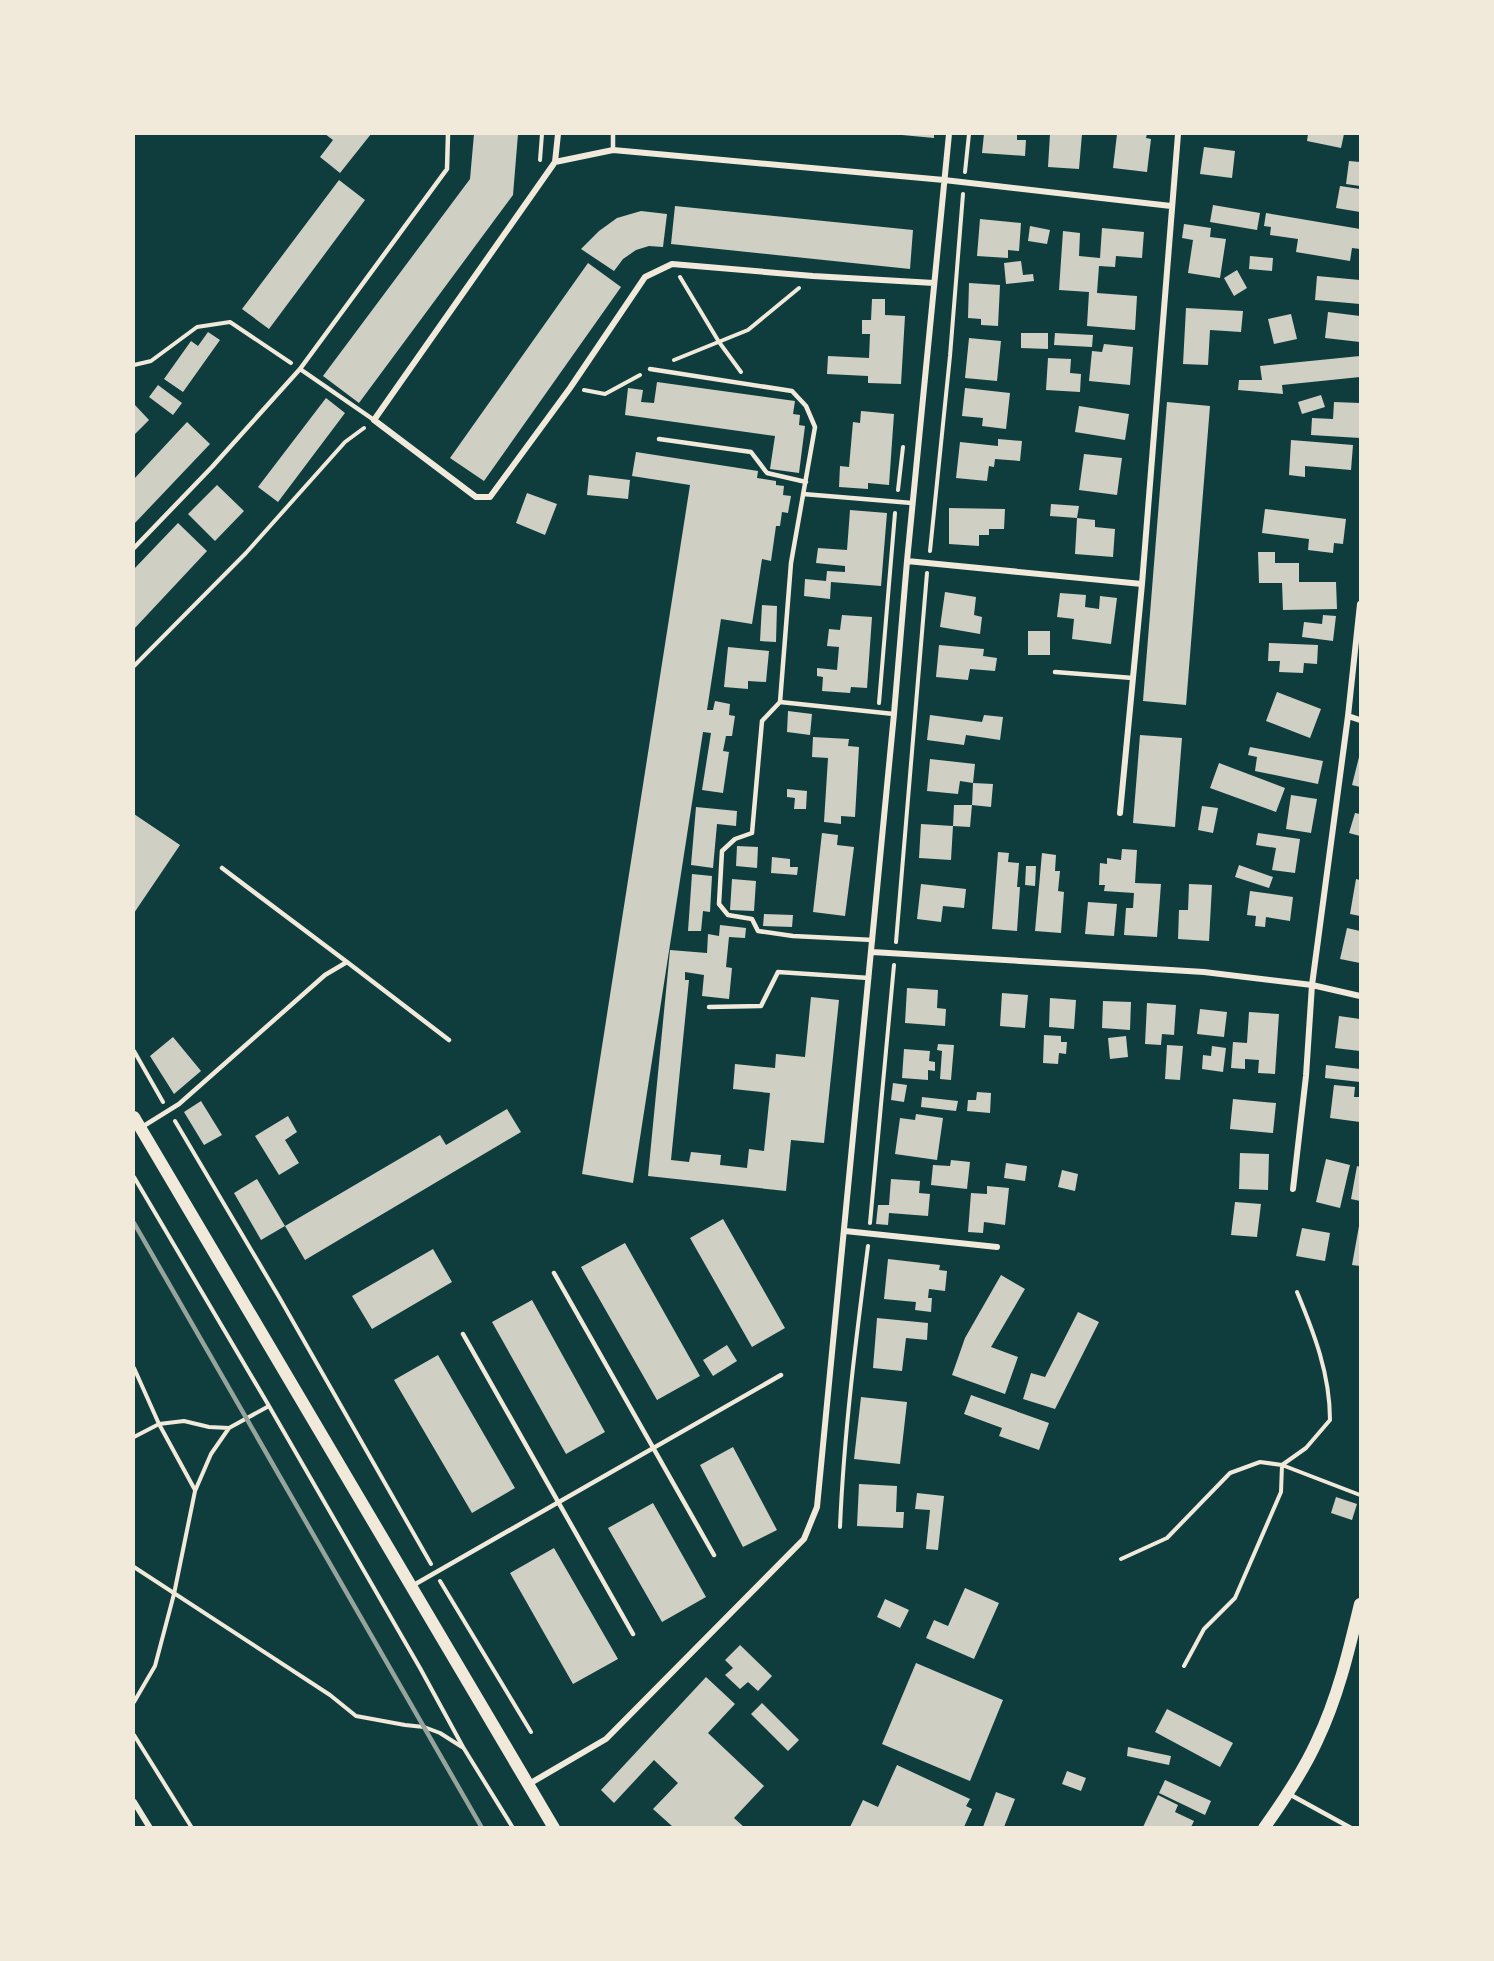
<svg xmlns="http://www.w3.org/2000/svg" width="1494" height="1961" viewBox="0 0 1494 1961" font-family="'Roboto Serif',serif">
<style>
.building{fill:#cfcfc3}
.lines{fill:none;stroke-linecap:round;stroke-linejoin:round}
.path{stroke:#f1e9da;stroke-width:4}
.service{stroke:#f1e9da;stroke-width:4.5}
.minor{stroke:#f1e9da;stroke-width:6}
.secondary{stroke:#f1e9da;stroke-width:12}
.rail{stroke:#97a49c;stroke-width:4.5}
</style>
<rect width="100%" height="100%" fill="#0f3d3e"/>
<path class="building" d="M325,134H371L340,173L320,157L333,140Z
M474,134H518L513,195L359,403L323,376L470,179Z
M902,134H934V138L902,135Z
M984,134H1017V140H1026L1025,156L982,153Z
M1050,134H1082L1079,169L1048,167Z
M1117,134H1147L1146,138L1151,139L1147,172L1113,168Z
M1308,134H1344L1341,148L1307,141Z
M1204,147L1235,151L1232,178L1200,174Z
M1349,161L1360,162V186L1346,184Z
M339,180L365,200L269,329L242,309Z
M1340,186L1360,189V212L1336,208Z
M1213,205L1260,213L1257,230L1210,222Z
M675,206L913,230L910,269L671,244Z
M641,211L667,214L663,247L649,246L636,250L623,259L614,271L581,249L599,231L617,218Z
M1266,213L1360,229V249L1352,248L1350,261L1296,252L1298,239L1270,235L1271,227L1264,226Z
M980,219L1021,223L1019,251L1008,250V258L977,256Z
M1184,224L1211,228L1210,237L1226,239L1220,278L1188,273L1193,240L1182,238Z
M1030,226L1050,230L1047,244L1028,241Z
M1102,228L1144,232L1142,258L1116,256L1115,267L1099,266L1097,293L1137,296L1135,330L1087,326L1089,292L1059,290L1063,231L1080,233L1079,256L1100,258Z
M1250,256L1273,258L1272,271L1249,269Z
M1021,261L1023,275L1033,274L1034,281L1006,284L1004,263Z
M588,263L621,287L484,481L450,458Z
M1237,270L1247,288L1234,296L1224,278Z
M1317,276L1360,280V304L1315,300Z
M969,283L1000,285L998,326L981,325V319L968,318Z
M872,299H885V315L905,316L901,384L868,383V376L827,374L828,356L869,358L870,334H862V320H871Z
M1186,308L1243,311L1241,332L1210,330L1208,365L1183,364Z
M1328,312L1360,316V342L1325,338Z
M1291,314L1297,339L1274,344L1268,319Z
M208,332L220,340L183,392L164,379L191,341L198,346Z
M1021,333H1048V349L1021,348Z
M1055,333L1093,335L1092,347L1054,345Z
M969,338L1001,341L997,381L965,378Z
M1104,344L1133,347L1130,385L1089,381L1092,351L1102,352Z
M1360,356V377L1282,385L1283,394L1238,390L1239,380H1262L1260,366Z
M1048,358L1071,359L1070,373L1081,374L1080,392L1046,390Z
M657,382L795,401L793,414L800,415L799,425L805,426L799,473L770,469L775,436L625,415L628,388L643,390L641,402L654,403Z
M158,385L182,403L173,415L149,397Z
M965,388L1010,393L1006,429L982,426L983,418L962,416Z
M1321,395L1325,407L1302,414L1298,402Z
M326,398L345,413L278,502L258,487Z
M1167,402L1210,406L1186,705L1143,701Z
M1334,402L1360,403V438L1311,435L1312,418L1333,419Z
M134,404L149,420L134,435Z
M1079,406L1129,414L1125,440L1075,432Z
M861,411L894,414L889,485L868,483V489L839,487L840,466L849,467L853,422L860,423Z
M187,422L210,444L134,524V479Z
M998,439L1022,441L1020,461L995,459L994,467L989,466L987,481L956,478L960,442L998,446Z
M1291,440L1353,445L1351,470L1305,466V477L1289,475Z
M636,452L758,471L757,478L776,481V485L784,486L783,495L791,496L788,513L782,512L780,526H776L771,561L762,559L752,624L721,619L707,710H713L715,701L730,704L729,715L735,716L732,736H726L723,751L729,752L723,793L702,790L711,733L703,732L633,1183L582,1174L690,485L632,476Z
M1084,454L1122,458L1117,495L1079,490Z
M589,475L630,480L628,499L587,495Z
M217,485L244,511L215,541L188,514Z
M527,493L557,504L545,535L516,523Z
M1051,504L1079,506L1077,518L1050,516Z
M949,508L1005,509L1004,529H989V535H979V546L949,544Z
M1265,509L1346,519L1343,544L1334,543L1333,553L1308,550L1309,539L1262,533Z
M850,510L887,513L881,586L831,582L830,599L804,596L805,579L826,581L827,571L845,572V566L816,563L818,548L847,550Z
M1077,518L1095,520V527L1115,529L1113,557L1075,554Z
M178,523L207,551L134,629V569Z
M1258,552H1275V563H1299V582H1336L1337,609L1283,610L1282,583H1259Z
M945,592L976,597L974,615L982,617L980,634L940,627Z
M1060,593L1086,595L1085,607L1099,609L1100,596L1117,598L1111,644L1072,639L1074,619L1057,617Z
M762,605L777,606L776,642L760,641Z
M842,615L872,617L867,688L851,687L850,693L822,691L823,677L817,676V668L837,670L839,647L827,646L829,629L840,630Z
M1323,615L1336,616L1333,641L1302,637L1304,622L1322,624Z
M1028,631H1050V655H1028Z
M1269,643L1318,645L1317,664L1304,663L1303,673L1279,672L1280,661H1268Z
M939,645L984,649L983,656L997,658L995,671L970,669L968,680L936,677Z
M728,647L769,651L766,682L748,681V689L724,687Z
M1277,692L1321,709L1310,738L1266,721Z
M788,711L812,714L810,735L787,732Z
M930,715L982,722L984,715L1003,717L1000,740L966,735L964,745L927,740Z
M1140,735L1182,738L1175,827L1133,823Z
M813,737L849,739L848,746L859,747L855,817L841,816V824L824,822L828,758L812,757Z
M1250,747L1323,761L1318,784L1255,771L1257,757L1248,755Z
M1360,753V787L1352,785Z
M930,759L975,764L973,783L960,781L958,794L927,791Z
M1219,763L1285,788L1276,812L1210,788Z
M973,783L993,784L991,807L972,805Z
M787,789L807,791L806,809H794L795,798L787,797Z
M1291,795L1317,799L1311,833L1286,829Z
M954,805H972L970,827L953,826Z
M1202,806L1218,808L1213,833L1198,830Z
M696,807L737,811L736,826L717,824L713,868L691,865Z
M1355,813L1360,814V836L1349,833Z
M134,814L180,845L134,913Z
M921,824L953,826L951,860L919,858Z
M822,833L838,835L837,845L854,847L845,916L813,912Z
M1258,833L1300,839L1295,873L1272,870L1276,848L1256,845Z
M737,846L758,847L757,868L736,866Z
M1122,849L1137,850L1135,883L1161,884L1157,937L1124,935L1126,908H1133L1134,893L1104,891L1105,885H1099L1100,863L1107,864V858L1121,860Z
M998,852L1009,853L1008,862L1019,863L1017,887H1020L1017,931L992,929Z
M1042,853L1056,855L1055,871H1060L1058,891L1064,892L1061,933L1035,931Z
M772,857L790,859V867H798L797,875L771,873Z
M1239,865L1273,877L1269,888L1235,877Z
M1026,866H1036L1035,886L1025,885Z
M692,874L712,876L710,912L703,911L701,931H688Z
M732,879L756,881L754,911L730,910Z
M1356,879L1360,880V916L1350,914Z
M921,884L966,889L964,908L943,906L941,922L917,919Z
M1189,884L1212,885L1209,941L1178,939L1179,910H1188Z
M1250,891L1293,897L1290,921L1266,917L1265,927L1255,926L1256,916L1247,915Z
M1088,902L1117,904L1114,936L1085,934Z
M764,914L793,915L792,927L763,926Z
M720,925L746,928L745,938L729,937L726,967L732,968L729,999L702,996L704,975L685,972V980H689L671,1160L689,1162L691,1152L721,1155L720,1165L747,1168L749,1149L764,1151L770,1093L733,1089L735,1064L775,1068L776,1054L805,1057L811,997L839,1000L824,1143L791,1140L786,1191L648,1176L670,950L707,953L708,934L719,936Z
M1347,928L1360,931V963L1340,959Z
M907,988L938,990L937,1008L946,1009L945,1026L905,1023Z
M1002,993L1028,995L1025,1028L1000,1026Z
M1050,998L1076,1000L1074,1029L1049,1027Z
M1103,1001L1131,1002L1130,1030L1102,1028Z
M1147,1003L1176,1005L1174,1035L1162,1034L1161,1045L1145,1044Z
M1200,1009L1227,1012L1224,1037L1197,1034Z
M1249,1012L1279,1014L1275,1074L1258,1073L1259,1060L1245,1059V1069L1231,1068L1233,1042L1247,1043Z
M1339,1016L1360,1019V1051L1335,1048Z
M1044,1035L1061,1036V1042H1067L1066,1054L1059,1053L1058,1064L1043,1063Z
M1126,1036L1128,1057L1110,1059L1108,1038Z
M173,1037L201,1071L174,1094L150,1056Z
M938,1044L954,1045L951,1080L940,1079L942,1051L937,1050Z
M1167,1045L1183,1046L1180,1080L1165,1079Z
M1212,1046L1226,1048L1223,1072L1202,1069L1203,1055L1211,1056Z
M904,1049L930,1051L929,1061L935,1062V1071L928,1070V1080L902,1078Z
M1326,1065L1360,1069V1082L1325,1078Z
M893,1083L907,1085L904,1102L891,1100Z
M1334,1085L1355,1087L1354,1097H1360V1122L1330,1118Z
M977,1092L991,1093L990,1113L967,1111L968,1100H976Z
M922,1097L958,1101L956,1111L921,1107Z
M1233,1099L1276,1103L1273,1133L1230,1129Z
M201,1101L222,1135L204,1145L184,1112Z
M507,1109L521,1132L305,1260L285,1226L261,1240L234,1193L257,1179L285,1226L440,1135L446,1145Z
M916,1114L943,1118L937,1160L895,1154L900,1118L915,1120Z
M288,1116L297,1132L285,1140L299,1163L279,1175L255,1136Z
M1240,1153L1269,1154L1268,1190L1239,1189Z
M1326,1159L1350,1165L1340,1208L1316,1202Z
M951,1160L970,1162L967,1189L931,1185L933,1165L950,1166Z
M1006,1163L1027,1166L1025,1181L1004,1178Z
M1357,1166L1360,1167V1201L1351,1199Z
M1062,1170L1078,1174L1075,1191L1058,1187Z
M891,1179L920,1181L919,1193L930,1194L928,1216L889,1213L888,1225L876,1224L878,1205H889Z
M987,1186L1009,1188L1005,1225L984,1222L983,1233L968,1232L971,1193L987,1194Z
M1235,1202L1261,1204L1257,1237L1231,1235Z
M723,1219L785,1328L752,1347L690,1238Z
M1359,1226H1360V1266L1352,1265Z
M1302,1228L1330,1233L1325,1261L1296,1256Z
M625,1243L700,1376L657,1400L581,1267Z
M433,1249L452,1282L372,1329L352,1296Z
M888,1259L940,1265L939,1270L947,1271L945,1291L929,1289L928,1298H932L931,1312L915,1310L916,1302L884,1299Z
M1001,1275L1025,1289L991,1347L1018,1357L1005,1394L952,1375L965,1338Z
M532,1300L605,1432L566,1454L492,1322Z
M1078,1312L1099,1322L1055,1409L1023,1399L1031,1373L1045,1377Z
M877,1318L928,1323L927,1340L906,1338L902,1371L873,1368Z
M727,1345L737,1361L713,1376L703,1360Z
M438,1355L515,1488L472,1513L394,1380Z
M971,1395L1049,1423L1039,1450L999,1436L1002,1428L964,1414Z
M861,1397L907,1402L900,1464L854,1459Z
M733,1447L777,1530L743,1547L700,1465Z
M859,1484L897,1486L896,1512H904L903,1528L857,1526Z
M917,1493L944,1496L938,1550L926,1549L930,1510L915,1509Z
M1336,1497L1357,1504L1352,1520L1331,1513Z
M653,1503L706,1597L662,1622L608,1528Z
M554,1548L618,1659L573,1684L510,1573Z
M965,1588L999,1603L974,1659L926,1638L934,1620L948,1626Z
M885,1599L909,1610L900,1628L877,1617Z
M740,1645L772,1676L758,1691L748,1682L740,1689L725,1675L733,1668L725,1660Z
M916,1663L1003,1700L970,1781L882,1744Z
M706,1677L735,1704L708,1733L764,1786L734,1818L744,1827H673L653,1809L678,1783L654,1760L614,1803L601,1790Z
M762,1703L799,1740L788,1751L751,1714Z
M1167,1709L1233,1743L1220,1767L1155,1732Z
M1128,1747L1171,1756L1169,1765L1127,1756Z
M897,1765L970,1799L966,1806L972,1809L964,1827H850L863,1800L878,1807Z
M1067,1771L1086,1778L1081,1791L1062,1784Z
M1165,1780L1211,1801L1205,1815L1159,1793Z
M996,1792L1015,1799L1004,1827H983Z
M1158,1795L1178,1805L1175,1812L1194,1821L1191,1827H1143Z"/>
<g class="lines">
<path class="path" d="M540,160L542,134
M965,172L969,134
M680,277L719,342L741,372
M674,360L748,330L799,288
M134,365L151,361L197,327L230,322L291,363
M584,390L605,394L640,375
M898,490L903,447
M930,551L950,356L963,194
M134,666L246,553L345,442L364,428
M879,703L895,513
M896,942L927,573
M134,1051L163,1102
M175,1121L279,1297L431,1564
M134,1177L269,1406L420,1668L463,1747L513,1828
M870,1223L894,965
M134,1368L159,1424L195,1490
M134,1437L159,1424L184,1421L209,1427L229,1428L269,1406
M840,1527C844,1432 856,1339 868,1246
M1121,1559L1167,1538L1230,1473L1260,1462L1282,1465L1360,1495
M134,1567L330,1695L356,1716L405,1725L424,1727L440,1733L462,1747
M440,1581L531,1732
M1184,1666L1204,1629L1235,1598L1281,1492L1282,1465L1306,1448L1330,1420C1330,1374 1314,1333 1297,1292
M134,1702L155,1666L174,1594L195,1491L211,1454L229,1428
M134,1735L192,1828"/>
<path class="service" d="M613,150V134
M300,369L374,420
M650,369L792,391L806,406L815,427L791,563L780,702L894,714
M659,439L751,452L767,473L806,482
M803,494L912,503
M134,548L212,467L300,369L447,169L448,134
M1055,672L1133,678
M780,702L762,721L752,833L735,839L722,851L719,904L728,915L752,919L758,931L793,936L873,940
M347,962L449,1040
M709,1007L761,1006L778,972L869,978
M142,1127L179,1104L325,975L347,962L222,868
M554,1273L714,1555
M463,1334L633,1634
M412,1586L781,1375
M1289,1794L1351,1828"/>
<path class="minor" d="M558,134L555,162L374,420L476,497H490L570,388L645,277L672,264L813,276L934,283
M555,162L613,150L944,180L1171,206
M907,561L1142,584L1178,134
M1348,716L1360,720
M1120,813L1142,584
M872,952L1204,972L1312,985L1360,996
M1293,1189L1306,1076L1312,985L1348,716L1360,604
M845,1231L997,1247
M529,1784L606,1739L804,1539L817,1507L894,714L907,561L949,134
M134,1802L150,1828"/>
<path class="secondary" d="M134,1117L554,1828
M1264,1828C1284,1800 1303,1772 1317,1741C1338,1697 1349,1650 1360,1604"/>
<path class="rail" d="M134,1223L482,1828"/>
</g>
<rect width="1494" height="1961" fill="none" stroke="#f1e9da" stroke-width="270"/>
</svg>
